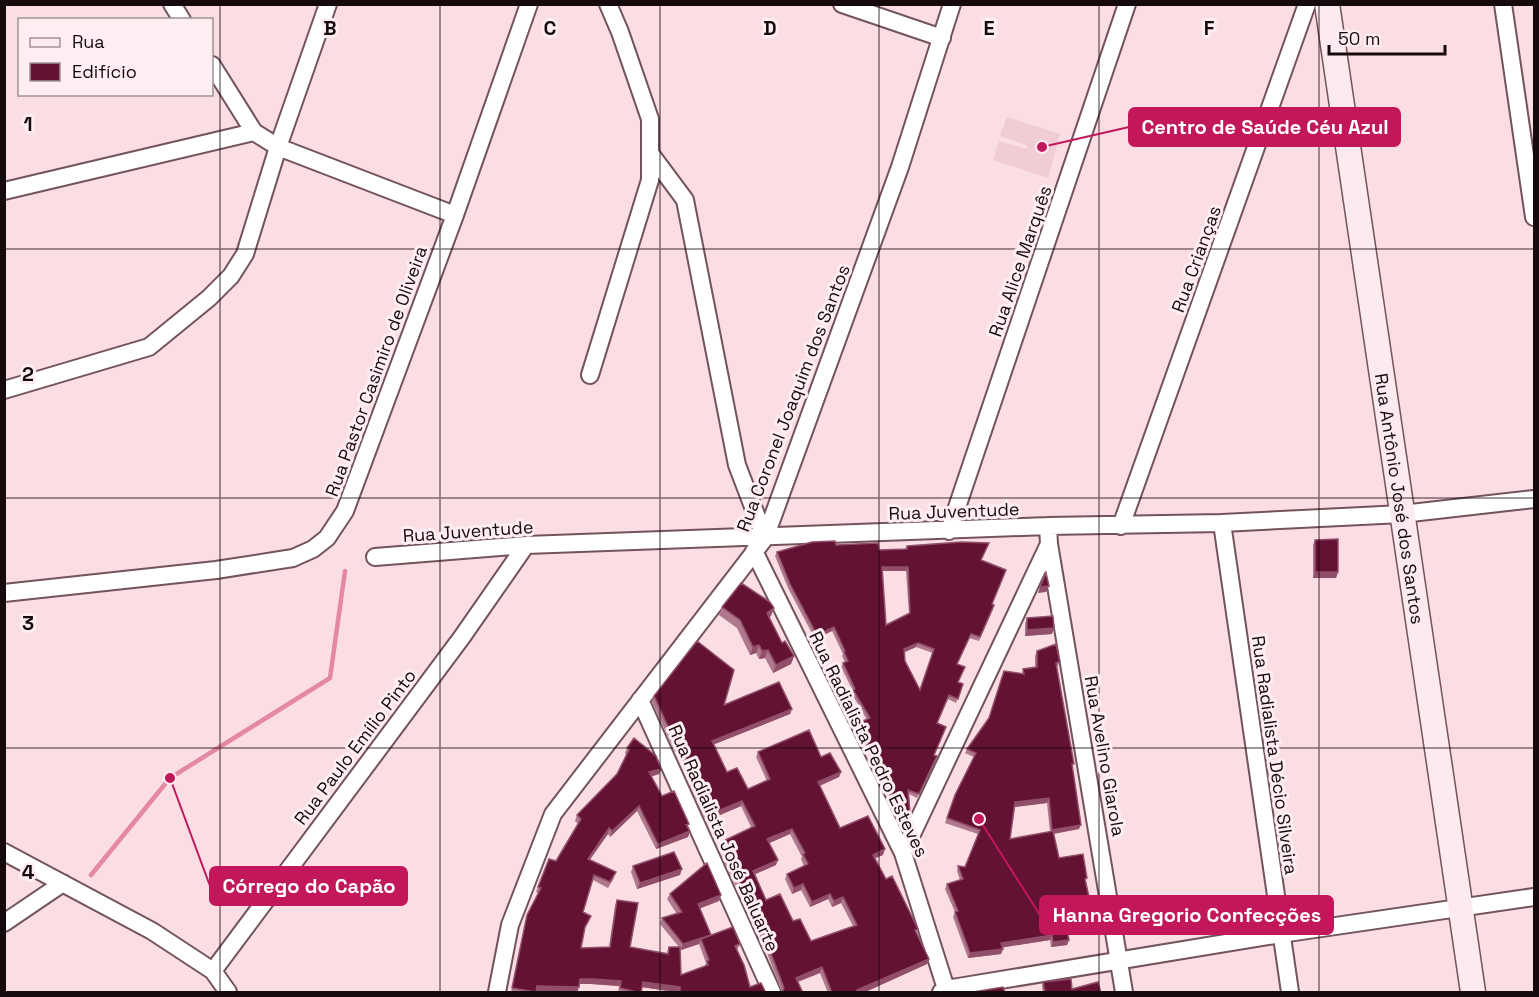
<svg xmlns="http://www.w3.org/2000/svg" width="1539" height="997" viewBox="0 0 1539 997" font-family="'Space Grotesk',sans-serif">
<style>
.built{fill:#f0ccd5}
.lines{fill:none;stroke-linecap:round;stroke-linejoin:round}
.stream{stroke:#e488a4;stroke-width:4.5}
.street-casing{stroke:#73535c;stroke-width:20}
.secondary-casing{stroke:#73535c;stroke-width:27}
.street{stroke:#fff;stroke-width:16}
.secondary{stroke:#fbebef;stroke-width:24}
.wall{fill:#af788c;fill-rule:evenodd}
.shaded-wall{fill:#914f69}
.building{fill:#631234;stroke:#914f69;stroke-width:1.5;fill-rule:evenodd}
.grid{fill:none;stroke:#160a0d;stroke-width:1.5;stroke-opacity:0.55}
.labels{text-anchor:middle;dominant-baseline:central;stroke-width:6;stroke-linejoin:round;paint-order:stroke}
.street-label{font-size:18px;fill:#160a0d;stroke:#feeef2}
.grid-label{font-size:20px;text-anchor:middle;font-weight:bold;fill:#160a0d;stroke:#feeef2;stroke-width:6;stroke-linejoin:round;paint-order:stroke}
.leader{fill:none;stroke:#c2185b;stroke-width:2}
.callout-dot{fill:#c2185b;stroke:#feeef2;stroke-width:2}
.callout{fill:#c2185b;stroke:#c2185b;stroke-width:2}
.callout-label{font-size:20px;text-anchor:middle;font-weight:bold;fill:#fff}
</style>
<rect width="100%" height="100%" fill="#fbdde4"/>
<path class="built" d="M1007,117L1060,134L1048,178L993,160L999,141L1027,149V145L1000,136Z"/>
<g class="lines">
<path class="stream" d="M91,875L170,778L330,678L345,571"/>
<g class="street-casing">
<path id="street" d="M172,4L182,20
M842,4L942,38
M1503,4L1534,217
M212,65L254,132L278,147L455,215
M650,153L685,200L737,465L765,538
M4,191L254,132
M590,375L650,180V119L620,32L608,4
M4,390L149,347L209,298L231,276L245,254L278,147L328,4
M1222,523L1290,992
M1048,526L1049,544L1124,992
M1121,526L1307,4
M949,531L1127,4
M754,551L903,853L947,992
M375,557L526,545L1048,526L1222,523L1402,514L1534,499
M4,593L216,570L293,558L313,549L327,538L345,511L455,215L529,4
M640,700L772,992
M4,852L152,931L213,971L228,992
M903,853L1049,544
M4,923L63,883
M213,971L462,637L526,545
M497,992L510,925L553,814L765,538L900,167L952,4
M941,992L946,989L1281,934L1534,897"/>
</g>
<g class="secondary-casing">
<g id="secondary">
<path id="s1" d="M1327,4L1473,992"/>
</g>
</g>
<use href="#street" class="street"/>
<use href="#secondary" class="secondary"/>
</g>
<path class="wall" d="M1315,540L1338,572L1336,578H1313V545Z
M836,545L879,550L905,549L907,546L981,560L992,604L993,609L979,641L969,638L957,664L959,682L963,684L956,703L948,699L937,723L934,755L936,760L917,798L909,794L910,813L904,826L856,727L858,723L867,720L852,694L853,691L841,667L843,663L845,662L842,656L843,654L832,631L815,639L788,588L775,556L777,552ZM882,571H906L909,614L886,625ZM916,647L933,653L920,690L905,661L904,652Z
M722,607L771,616L769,617L782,643L794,656L791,664L773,673L765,658L759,659L756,653L750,655L737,628L719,615Z
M1027,618L1052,634L1025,636V624Z
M1037,651L1060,662L1057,667L1072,768L1079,829L1054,834L1059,858L1086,882L1094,920L1092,924L1066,929L1069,940L1067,945L1051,947L1050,940L1003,947V949L1001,954L968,958L953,917L955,912L945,889L947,884L960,880L957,871L958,866L965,867L978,834L945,823L955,795L974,757L965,753L967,749L1022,674L1023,669L1035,667V656ZM1047,803L1050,832L1010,839L1015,807Z
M654,696L724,705L792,709L790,714L714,744L727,772L748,789L767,781L756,757L758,752L821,757L841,772L839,777L820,786L840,828L883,855L875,858L886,879L918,929L917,932L929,959L927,964L863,993H828L820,973L798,982L782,993L764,945L722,857L724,853L721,846L723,841L751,827L741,806L706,821L690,785L692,780L678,751L675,752L652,702ZM790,834L802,857L801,859L804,866L787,874L785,879L792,894L801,890L810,907L828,899L832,907L841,903L853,926L811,941L793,921L766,900L755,874L776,865L769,843Z
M627,748L659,774L651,776L662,796L688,827L690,831L688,837L656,849L637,811L610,837L608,834L590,860L614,878L608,888L593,880L583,912L589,921L584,930L581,948L609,947L615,906L617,900L630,947L667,953L669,947H679L660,924L662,918L677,914L667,899L670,894L721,895L719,901L700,908L711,935L740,944L737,950L750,987L766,993H678L642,987L641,993H618L619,986L591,984H579L536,992V993H511L526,920L538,893L536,892L549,859L556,861L578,824L575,821L577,815L617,774L626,755L625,753ZM699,944L706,963L705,966L681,975L680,949L681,950Z
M633,866L680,875L637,889L631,872Z
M1043,982L1072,989L1101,993H1043L1042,986Z"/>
<path class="shaded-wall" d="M882,567H908L906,571H880Z
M1315,572H1338L1336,578H1313Z
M1049,586L1046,592L1038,593L1040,587Z
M774,608L771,616L764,621L767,613Z
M834,627L832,631L815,639L817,635Z
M1054,628L1052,634L1025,636L1027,630Z
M918,643L916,647L903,653L904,649Z
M759,645L756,653L750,655L753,647Z
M768,650L765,658L759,659L762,651Z
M794,656L791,664L773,673L776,665Z
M792,709L790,714L710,746L712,741Z
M680,745L678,751L675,752L677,746Z
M661,769L659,774L647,778L649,772Z
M841,772L839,777L816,787L818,782Z
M1049,798L1047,803L1014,807L1015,802Z
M742,801L741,806L706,821L708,815Z
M639,806L637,811L610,837L612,831Z
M1081,825L1079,829L1051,834L1052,830Z
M609,828L608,834L586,864L588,859Z
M792,829L790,834L765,845L767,839Z
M690,831L688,837L656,849L658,844Z
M885,849L883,855L871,860L873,855Z
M778,860L776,865L751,876L753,871Z
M682,869L680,875L637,889L640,883Z
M803,884L801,890L792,894L794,888Z
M830,894L828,899L810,907L812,902Z
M721,895L719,901L696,910L698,904Z
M843,897L841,903L832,907L834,901Z
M1094,920L1092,924L1064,930L1066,925Z
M711,935L701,939L699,944L681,950L683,944Z
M1052,935L1050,940L1000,948L1001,943Z
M1069,940L1067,945L1051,947L1053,942Z
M1003,949L1001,954L968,958L970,953Z
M929,959L927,964L863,993H856L857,990Z
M822,967L820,973L794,983L796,978Z
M580,979H593L621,981L619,986L591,984H578Z
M643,982L680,987L678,992L641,987Z
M537,986L579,987L577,993L535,992Z"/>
<path class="building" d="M1338,539V572H1315V540Z
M835,541L836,545L878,543L879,550L907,549V546L961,542L989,543L981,560L1006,570L992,604L994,605L980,637L971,634L957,664L965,667L958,682L963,684L958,699L949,695L937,723L946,727L934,755L937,756L919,794L908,790L910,813L905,822L858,723L870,718L853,690L855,689L843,663L848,661L844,652L845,651L834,627L817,635L790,584L777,552L812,542ZM882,567H908L910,613L886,625ZM918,643L934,649L920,690L905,661L904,649Z
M1046,573L1049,586L1040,587Z
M741,583L770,602L774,608L767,613L782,643L785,641L794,656L776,665L768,650L762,651L759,645L753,647L740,620L722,607Z
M1053,616L1054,628L1027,630V618Z
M697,641L734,670L724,705L779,682L792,709L712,741L727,772L737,768L748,789L770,779L758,752L809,730L821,757L830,753L841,772L818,782L840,828L868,816L885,849L873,855L886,879L892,876L918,929L915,930L929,959L857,990L858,993H832L822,967L796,978L803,993H782L784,988L766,940L724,851L727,850L723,841L755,826L742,801L708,815L692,779L695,778L680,745L677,746L654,696ZM792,829L805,853L803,854L808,864L787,874L794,888L803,884L812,902L830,894L834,901L843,897L857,925L811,941L800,919L793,921L780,894L766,900L753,871L778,860L767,839Z
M1056,644L1060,662L1056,663L1074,764H1072L1081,825L1052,830L1049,798L1015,802L1010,839L1053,831L1059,858L1083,854L1087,878L1085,879L1094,920L1066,925L1069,940L1053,942L1052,935L1001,943L1003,949L970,953L955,912L958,911L947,884L963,879L958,866L965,867L980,830L947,818L955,795L976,753L967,749L989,718L1004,671L1024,674L1023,669L1037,667V651Z
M634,738L656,756L661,769L649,772L662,796L674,791L689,824L686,825L690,831L658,844L639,806L612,831L609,828L588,859L616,872L610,882L594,875L583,912L591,916L585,927L581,948L610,947L617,900L638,903L630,947L668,954L669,947H680L681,975L708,965L707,961L709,960L701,939L733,927L740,944L735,946L744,965L750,987L761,983L766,993H680V987L643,982L641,993L620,988L621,981L593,979H580L579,987L537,986L536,992L512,988L527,915L541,888L538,887L549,859L556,861L581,819L577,815L617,774L629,750L627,748Z
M674,852L682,869L640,883L633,866Z
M707,863L721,895L698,904L711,935L683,944L662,918L682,912L670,894Z
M1071,979L1072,989L1098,982L1101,993H1045L1043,982Z
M1003,987L1005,993H974V992Z"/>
<path class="grid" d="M220,4V992M440,4V992M660,4V992M879,4V992M1099,4V992M1319,4V992M4,249H1534M4,498H1534M4,748H1534"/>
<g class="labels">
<g class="street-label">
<text transform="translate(1196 259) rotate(-70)">Rua Crianças</text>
<text transform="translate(1020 261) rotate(-71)">Rua Alice Marquês</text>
<text transform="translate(376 371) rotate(-70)">Rua Pastor Casimiro de Oliveira</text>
<text transform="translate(793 398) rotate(-69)">Rua Coronel Joaquim dos Santos</text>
<text stroke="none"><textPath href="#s1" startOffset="500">Rua Antônio José dos Santos</textPath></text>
<text transform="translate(954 511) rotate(-2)">Rua Juventude</text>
<text transform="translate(468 531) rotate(-4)">Rua Juventude</text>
<text transform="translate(869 744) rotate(64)">Rua Radialista Pedro Esteves</text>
<text transform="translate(355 747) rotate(-53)">Rua Paulo Emílio Pinto</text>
<text transform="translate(1275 755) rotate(82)">Rua Radialista Décio Silveira</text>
<text transform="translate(1105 756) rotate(80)">Rua Avelino Giarola</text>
<text transform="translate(724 838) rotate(66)">Rua Radialista José Baluarte</text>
</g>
</g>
<g class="grid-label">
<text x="330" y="35">B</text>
<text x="550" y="35">C</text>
<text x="770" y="35">D</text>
<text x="989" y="35">E</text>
<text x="1209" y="35">F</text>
<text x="28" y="131">1</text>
<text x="28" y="381">2</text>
<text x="28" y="630">3</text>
<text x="28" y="879">4</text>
</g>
<path class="leader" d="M1042 147L1129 127M170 778L210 886M979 819L1040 915"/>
<g class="callout-dot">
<circle cx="1042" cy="147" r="6"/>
<circle cx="170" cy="778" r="6"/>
<circle cx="979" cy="819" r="6"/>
</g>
<g class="callout">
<rect x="1129" y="108" width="271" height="38" rx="6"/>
<rect x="210" y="867" width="197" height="38" rx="6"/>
<rect x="1040" y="896" width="293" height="38" rx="6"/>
</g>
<g class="callout-label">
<text x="1265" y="134">Centro de Saúde Céu Azul</text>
<text x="309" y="893">Córrego do Capão</text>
<text x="1187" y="922">Hanna Gregorio Confecções</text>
</g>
<rect width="1539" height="997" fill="none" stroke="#160a0d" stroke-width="12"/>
<rect x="18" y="18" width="195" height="78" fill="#feeef2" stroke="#a19396" stroke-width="1.5"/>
<rect x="30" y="38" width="30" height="9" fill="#fbebef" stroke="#a19396" stroke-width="1.5"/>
<text x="72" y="48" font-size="18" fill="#160a0d">Rua</text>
<rect x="30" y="63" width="30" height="18" fill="#631234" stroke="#a19396" stroke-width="1.5"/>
<text x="72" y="78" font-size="18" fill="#160a0d">Edifício</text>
<path d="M1329 45v9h116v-9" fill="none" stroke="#160a0d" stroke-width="3"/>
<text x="1338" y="45" font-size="18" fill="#160a0d" stroke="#feeef2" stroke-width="4.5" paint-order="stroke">50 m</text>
</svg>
